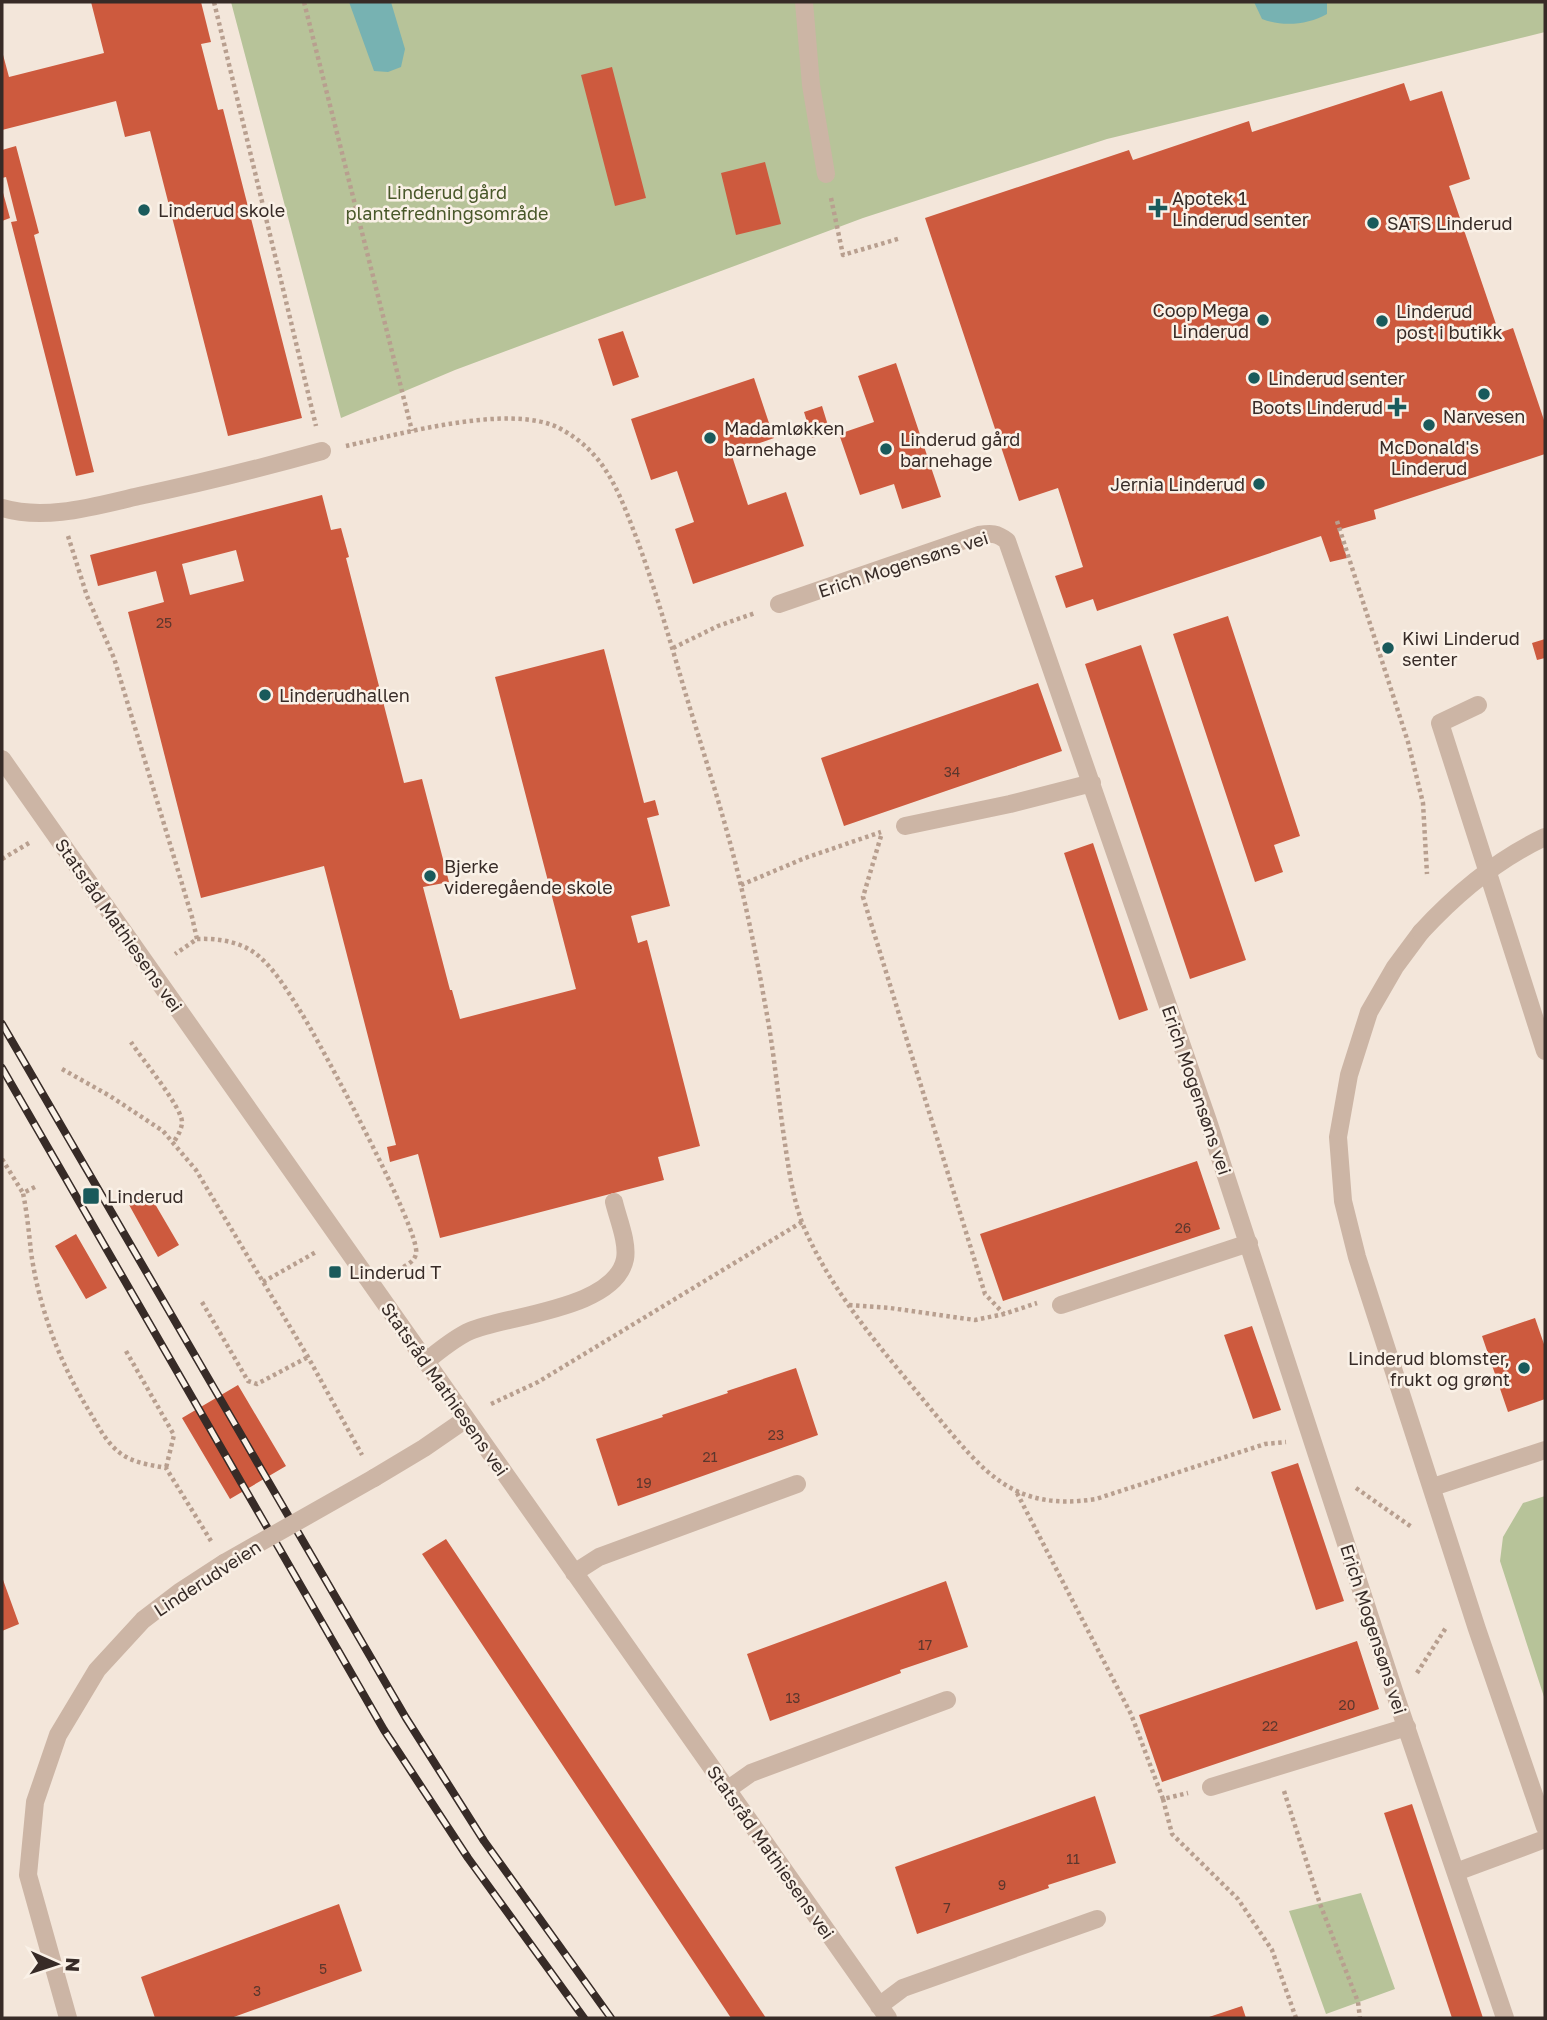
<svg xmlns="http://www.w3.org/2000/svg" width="1547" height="2020" viewBox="0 0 1547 2020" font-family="'Golos Text',sans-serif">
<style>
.green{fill:#b7c399}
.water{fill:#77b2b2}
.building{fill:#cd5a3e;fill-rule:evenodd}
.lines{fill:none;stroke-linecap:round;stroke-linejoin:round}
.path{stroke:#b89f8f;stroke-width:4.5;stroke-dasharray:3.5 3.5;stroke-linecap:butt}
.minor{stroke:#ccb5a5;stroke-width:18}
.rail-casing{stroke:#372b27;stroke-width:8}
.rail{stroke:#faf1e7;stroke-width:5;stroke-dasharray:16;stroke-linecap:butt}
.minor-bridge{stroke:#ccb5a5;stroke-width:18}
.poi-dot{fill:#1a5a5b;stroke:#faf1e7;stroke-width:2.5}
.labels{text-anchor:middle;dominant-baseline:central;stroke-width:5;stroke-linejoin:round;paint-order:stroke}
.number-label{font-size:14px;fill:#5c372d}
.park-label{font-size:18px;fill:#485729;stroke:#faf1e7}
.poi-label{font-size:18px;fill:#372b27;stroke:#faf1e7;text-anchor:start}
.street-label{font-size:18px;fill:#372b27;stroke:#faf1e7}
</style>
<rect width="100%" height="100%" fill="#f3e6da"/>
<path class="green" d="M231,2H1545V32L1107,139L863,218L455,370L341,418Z
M1545,1496V1700L1500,1561L1503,1537L1523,1503Z
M1361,1893L1395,1989L1326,2014L1289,1911Z"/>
<path class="water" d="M349,2H391L405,49L401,67L388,72L374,71Z
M1254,2H1327V14C1308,25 1282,27 1262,19Z"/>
<path class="building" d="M91,2H201L211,42L201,44L218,110L223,109L302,418L228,436L150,131L125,137L116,101L2,130V51L9,77L104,53Z
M612,67L646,198L615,206L581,75Z
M1404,83L1410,101L1442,91L1470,179L1449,186L1499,333L1513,328L1545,423V454L1374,510L1376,519L1338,530L1347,558L1330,562L1321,536L1097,611L1093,599L1066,608L1055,576L1083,567L1058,488L1019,501L925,218L1129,150L1133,160L1249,121L1252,132Z
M16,146L39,233L34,235L94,472L76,476L11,222L17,221L6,177L2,178V150Z
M765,162L781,224L736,235L721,173Z
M2,189L10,218L2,221Z
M623,331L639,377L613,386L598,339Z
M896,363L941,497L902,509L894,484L860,495L839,434L874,422L858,376Z
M754,378L774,438L731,453L748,505L786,492L804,546L693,584L675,529L694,522L677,471L651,480L631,419Z
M822,406L830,432L812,438L804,412Z
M322,495L331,530L341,528L349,557L346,558L404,783L422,779L449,882L423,887L450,990H452L460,1019L576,989L495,677L604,649L644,803L655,800L659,815L647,818L670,906L631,916L638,943L647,940L700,1146L658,1157L664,1180L440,1238L418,1154L390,1162L387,1147L396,1145L324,866L201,898L128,612L164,602L156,571L98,586L90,555ZM236,550L244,581L190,595L182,564Z
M1228,616L1300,836L1274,845L1283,872L1255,882L1173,634Z
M1545,639V658L1537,660L1532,643Z
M1141,645L1246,960L1190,979L1085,664Z
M1038,683L1062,751L844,826L821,758Z
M1093,843L1148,1010L1119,1020L1064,853Z
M1197,1161L1220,1229L1003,1301L980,1234Z
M148,1192L179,1245L158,1257L128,1203Z
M76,1234L107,1288L86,1299L55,1246Z
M1535,1318L1545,1347V1399L1508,1412L1482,1336Z
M1252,1326L1281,1410L1253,1419L1224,1335Z
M796,1368L818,1435L618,1506L596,1439L663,1417L662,1415L728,1393L727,1391Z
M238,1385L286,1466L230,1499L182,1418Z
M1298,1463L1344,1601L1316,1610L1271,1472Z
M446,1539L766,2018H731L422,1554Z
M2,1577L19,1624L2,1631Z
M946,1581L968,1647L900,1670L901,1673L770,1721L747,1654Z
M1357,1641L1379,1709L1162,1782L1139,1715Z
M1095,1796L1116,1863L1048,1885L1049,1888L917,1934L895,1867Z
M1412,1804L1483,2018H1452L1384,1813Z
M339,1904L362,1971L231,2018H155L141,1977Z
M1242,2006L1246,2018H1206Z"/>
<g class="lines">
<path class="path" d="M214,2L316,426
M304,2L412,431
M831,198L843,255L901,238
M346,446C400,434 510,403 559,428C580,439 596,454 608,474C621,495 629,519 638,542C655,589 669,637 683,685C703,752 725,818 741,886C750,925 758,964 765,1004C774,1050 778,1098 785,1144C789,1171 793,1199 803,1225C833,1296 887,1355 935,1414C984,1472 1013,1512 1096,1499L1265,1444L1286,1442
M1337,521L1408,742L1423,803L1427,874
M68,536L87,596L114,658L192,917L197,939L175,954
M673,648L718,626L755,613
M881,836L863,897L985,1294L1004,1314
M2,859L29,843
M741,885L805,858L881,832
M2,894H3
M197,939C219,938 244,942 261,958C278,974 290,995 302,1014C320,1043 422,1233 416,1254C414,1263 404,1266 397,1271
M131,1042C141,1058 183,1108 182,1123C181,1131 177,1137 173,1143
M62,1069L110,1096L163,1131L196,1170L308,1357L362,1455
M2,1159L23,1193
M35,1187L23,1193C27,1213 29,1233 31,1252C39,1309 61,1366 91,1414C99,1428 107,1443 120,1453C133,1463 151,1465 166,1468L211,1541
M263,1282L316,1252
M202,1302L248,1381L257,1384L308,1357
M849,1305L890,1308L975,1320L1004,1314L1037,1303
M126,1351L174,1435L166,1468
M491,1404L538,1382L802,1222
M1356,1488L1413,1528
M1017,1493L1131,1714L1163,1799L1188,1793
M1417,1673L1447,1626
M1284,1791L1320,1904L1358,2002L1360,2018
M1163,1799L1172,1834L1238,1899L1272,1950L1296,2018"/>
<path class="minor" d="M804,2L811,85L826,174
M2,508C46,521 95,506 139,496C201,483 261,468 322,451
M779,604L979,535C991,533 997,533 1007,541L1208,1121L1399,1706L1505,2018
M1478,705L1440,723L1545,1051
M2,759L888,2018
M905,826L1010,804L1092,783
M1421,932L1395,967L1369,1012L1349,1075L1338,1137L1343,1201L1357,1257L1477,1629L1545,1827
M1061,1305L1249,1243
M425,1362C439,1351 454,1338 470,1331C508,1315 615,1309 625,1259C628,1242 618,1219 614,1202
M374,1478L424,1448L466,1419
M1433,1487L1545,1450
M574,1573L599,1557L797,1484
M1211,1787L1407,1727
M727,1790L751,1773L947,1700
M1456,1872L1545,1839
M879,2006L903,1988L1097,1919
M68,2018L28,1875L35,1802L58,1735L97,1670L143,1620L181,1591L224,1563"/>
<g class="rail-casing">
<path id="rail" d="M2,1024L406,1718L484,1841L611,2018
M2,1068L384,1730L468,1858L584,2018"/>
</g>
<use href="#rail" class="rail"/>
<path class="minor-bridge" d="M1421,932C1456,894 1498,859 1545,837
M224,1563L374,1478"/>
</g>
<g class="poi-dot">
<path d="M1154.5 197.5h7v7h7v7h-7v7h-7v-7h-7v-7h7z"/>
<circle cx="144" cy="210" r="7"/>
<circle cx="1373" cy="223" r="7"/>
<circle cx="1263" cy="320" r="7"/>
<circle cx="1382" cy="321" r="7"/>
<circle cx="1254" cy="378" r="7"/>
<circle cx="1484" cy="394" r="7"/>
<path d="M1393.5 396.5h7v7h7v7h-7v7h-7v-7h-7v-7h7z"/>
<circle cx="1429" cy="425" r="7"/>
<circle cx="710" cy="438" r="7"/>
<circle cx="886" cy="449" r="7"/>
<circle cx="1259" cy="484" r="7"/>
<circle cx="1388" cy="648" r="7"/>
<circle cx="265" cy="695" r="7"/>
<circle cx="430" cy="876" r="7"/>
<rect x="82" y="1187" width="18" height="18" rx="3.5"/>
<rect x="328" y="1265" width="14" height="14" rx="3.5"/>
<circle cx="1524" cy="1368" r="7"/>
</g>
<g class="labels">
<g class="number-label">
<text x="164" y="622">25</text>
<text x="952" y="771">34</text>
<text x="1183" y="1227">26</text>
<text x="776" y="1434">23</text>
<text x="710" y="1456">21</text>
<text x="644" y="1482">19</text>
<text x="925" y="1644">17</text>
<text x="793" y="1697">13</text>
<text x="1347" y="1704">20</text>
<text x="1270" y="1725">22</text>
<text x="1073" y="1858">11</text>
<text x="1002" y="1884">9</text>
<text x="947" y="1907">7</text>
<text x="323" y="1968">5</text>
<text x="257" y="1990">3</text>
</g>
<g class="park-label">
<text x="447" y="192">Linderud gård<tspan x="447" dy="21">plantefredningsområde</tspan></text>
</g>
<g class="poi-label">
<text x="1172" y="198">Apotek 1<tspan x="1172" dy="21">Linderud senter</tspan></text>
<text x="158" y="210">Linderud skole</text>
<text x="1387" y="223">SATS Linderud</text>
<text x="1249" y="310" text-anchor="end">Coop Mega<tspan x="1249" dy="21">Linderud</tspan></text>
<text x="1396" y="311">Linderud<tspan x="1396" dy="21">post i butikk</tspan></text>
<text x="1268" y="378">Linderud senter</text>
<text x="1383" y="407" text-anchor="end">Boots Linderud</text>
<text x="1484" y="416" text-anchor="middle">Narvesen</text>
<text x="724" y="428">Madamløkken<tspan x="724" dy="21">barnehage</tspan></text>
<text x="900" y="439">Linderud gård<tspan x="900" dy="21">barnehage</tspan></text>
<text x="1429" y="447" text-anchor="middle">McDonald's<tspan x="1429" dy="21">Linderud</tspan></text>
<text x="1245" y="484" text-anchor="end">Jernia Linderud</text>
<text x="1402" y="638">Kiwi Linderud<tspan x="1402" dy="21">senter</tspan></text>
<text x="279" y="695">Linderudhallen</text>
<text x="444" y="866">Bjerke<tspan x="444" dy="21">videregående skole</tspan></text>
<text x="107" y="1196">Linderud</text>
<text x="349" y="1272">Linderud T</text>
<text x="1510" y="1358" text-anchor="end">Linderud blomster,<tspan x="1510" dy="21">frukt og grønt</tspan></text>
</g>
<g class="street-label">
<text transform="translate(903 564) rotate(-18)">Erich Mogensøns vei</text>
<text transform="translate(119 925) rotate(55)">Statsråd Mathiesens vei</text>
<text transform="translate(1197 1090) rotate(71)">Erich Mogensøns vei</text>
<text transform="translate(445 1389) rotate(55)">Statsråd Mathiesens vei</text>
<text transform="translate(207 1578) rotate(-33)">Linderudveien</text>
<text transform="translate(1374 1629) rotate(72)">Erich Mogensøns vei</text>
<text transform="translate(771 1852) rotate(55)">Statsråd Mathiesens vei</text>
</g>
</g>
<rect width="1547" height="2020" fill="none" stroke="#372b27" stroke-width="7"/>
<g transform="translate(56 1964) rotate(93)" stroke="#faf1e7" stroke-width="5" paint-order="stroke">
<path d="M0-5L12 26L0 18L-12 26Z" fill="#372b27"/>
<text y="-10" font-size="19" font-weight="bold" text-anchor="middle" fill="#372b27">N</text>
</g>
</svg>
